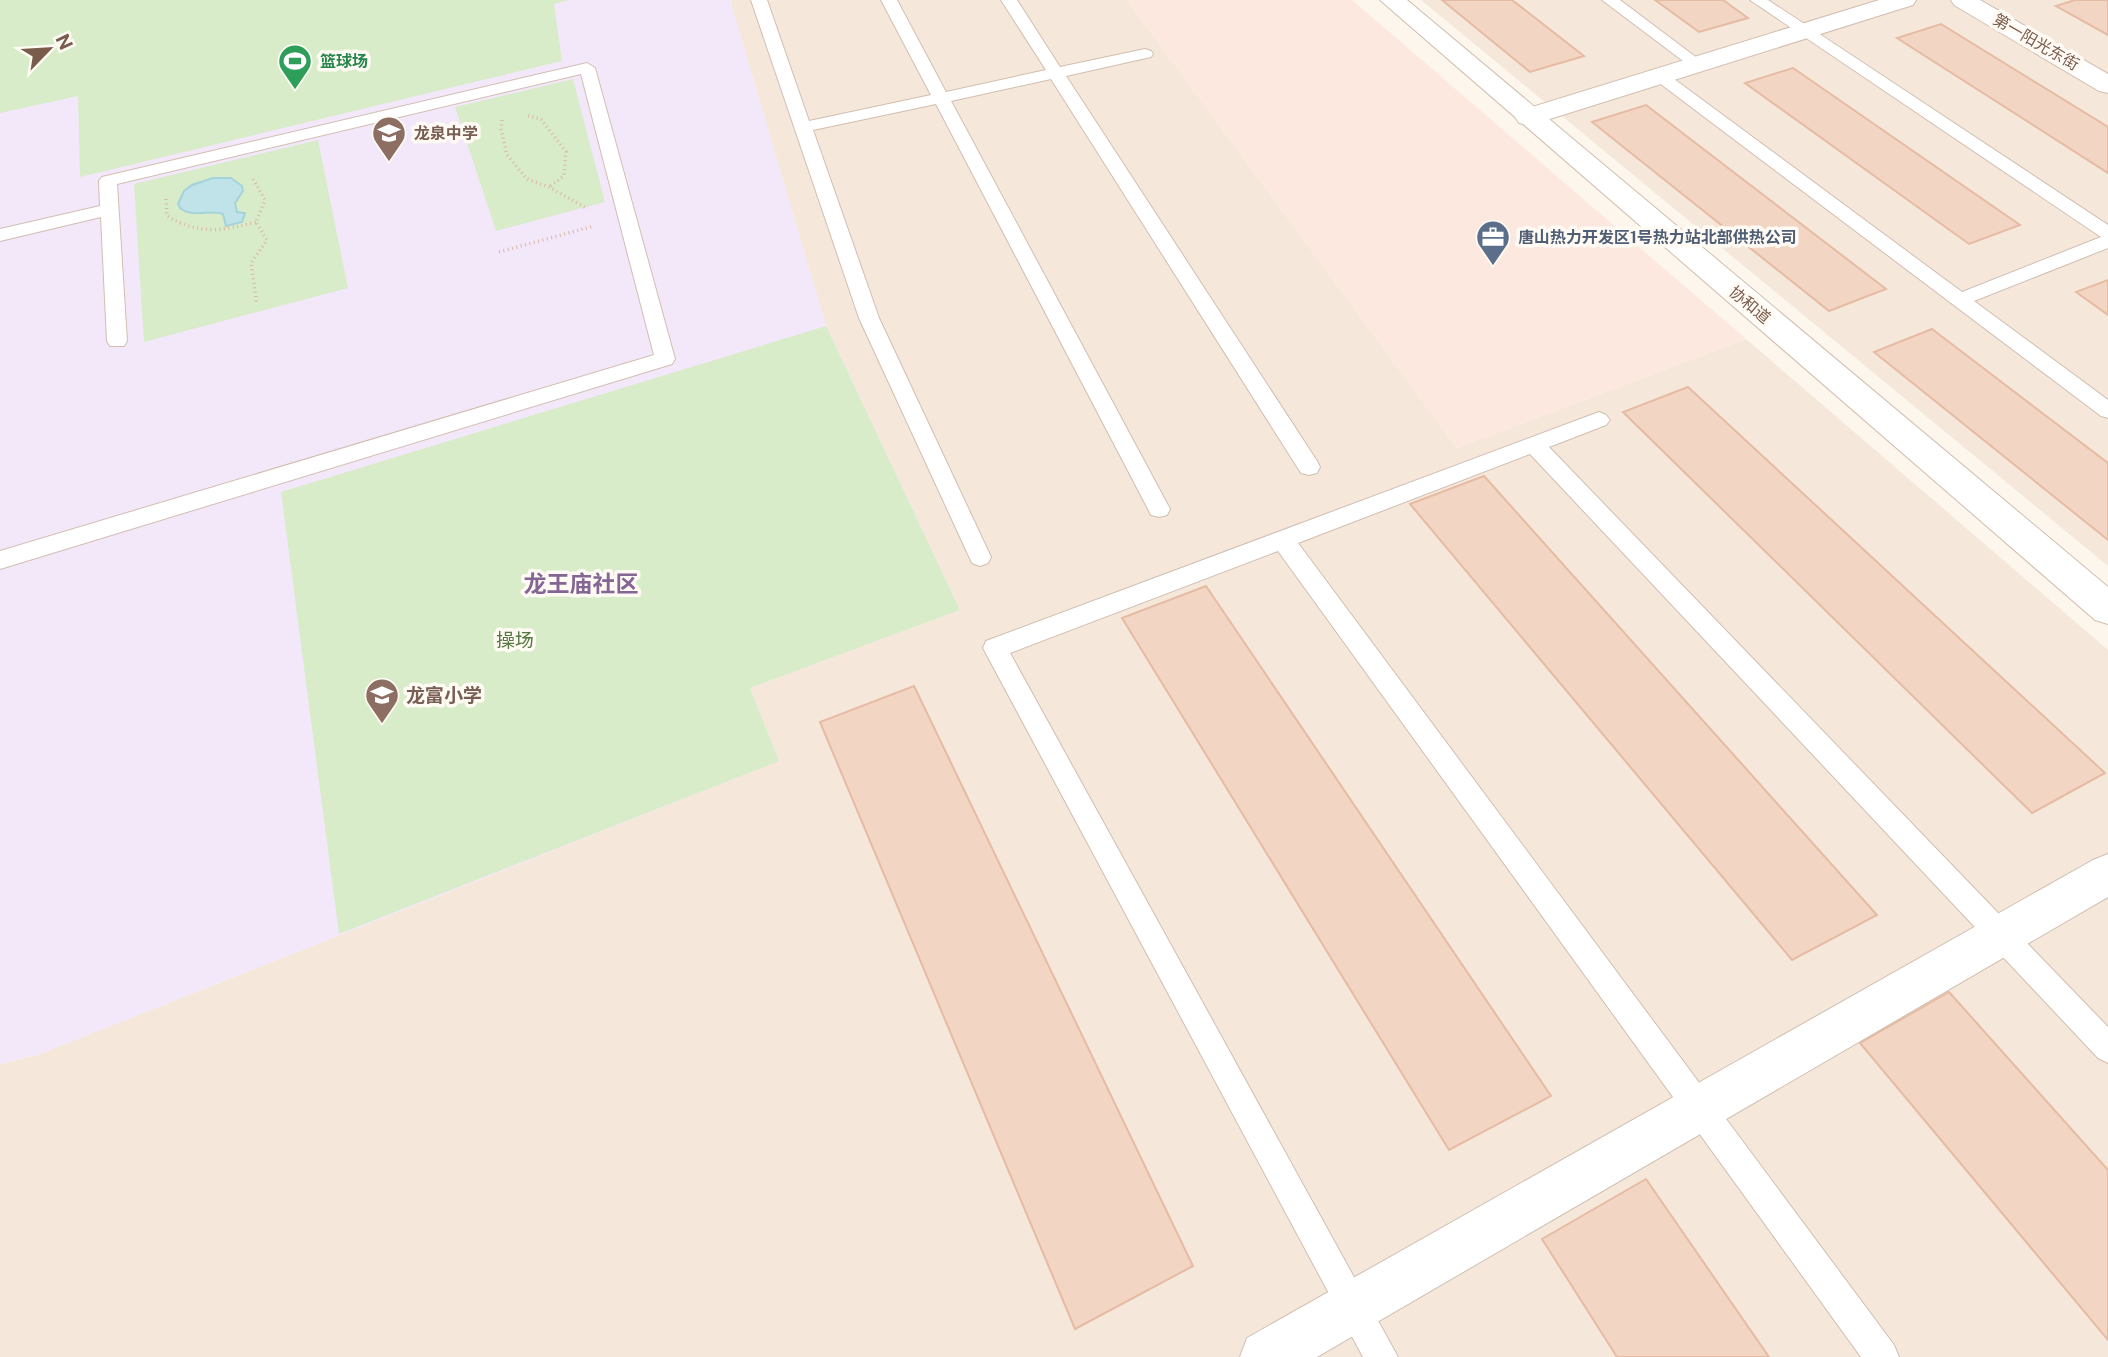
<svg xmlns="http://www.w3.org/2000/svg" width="2108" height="1357" viewBox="0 0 2108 1357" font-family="'Public Sans','Noto Sans SC',sans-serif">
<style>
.residential{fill:#f5e8da}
.commercial{fill:#fde8e0}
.education{fill:#f3e8fa}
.green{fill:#d8ecc9}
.water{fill:#bfe3e8;stroke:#a5d3da;stroke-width:2}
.building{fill:#f3d5c3;stroke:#e6bba3;stroke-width:2}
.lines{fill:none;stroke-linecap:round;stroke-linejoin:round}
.service-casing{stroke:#d1beb0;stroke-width:2}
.minor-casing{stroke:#d1beb0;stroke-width:2}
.tertiary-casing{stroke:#d1beb0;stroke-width:2}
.path{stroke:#d9b8a5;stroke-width:3.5;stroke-dasharray:1 3.5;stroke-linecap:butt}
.service{fill:#fff;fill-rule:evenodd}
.minor{fill:#fff;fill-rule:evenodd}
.tertiary{fill:#fff;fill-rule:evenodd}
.labels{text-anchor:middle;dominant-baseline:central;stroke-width:7;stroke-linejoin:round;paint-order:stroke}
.far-street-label{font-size:16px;fill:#7a5c4d;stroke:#fffaf3}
.far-leisure-label{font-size:16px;font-weight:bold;fill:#27864d;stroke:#fffaf3;text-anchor:start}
.far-education-label{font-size:16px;font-weight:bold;fill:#785e54;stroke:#fffaf3;text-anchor:start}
.far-service-label{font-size:16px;font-weight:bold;fill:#4e5e75;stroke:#fffaf3;text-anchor:start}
.park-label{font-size:19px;fill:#537a41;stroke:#fffaf3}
.education-label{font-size:19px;font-weight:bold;fill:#785e54;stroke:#fffaf3;text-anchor:start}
.quarter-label{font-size:23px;font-weight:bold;fill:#846695;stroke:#fffaf3}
</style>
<rect width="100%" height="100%" fill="#fdf6ec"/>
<path class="residential" d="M730,0H1127L1457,448L1746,339L2108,650V1357H0V1064L40,1054L778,761L750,688L960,610L826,326Z
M1421,0H2108V566Z"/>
<path class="commercial" d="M1127,0H1352L1746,339L1457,448Z"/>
<path class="education" d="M0,0H730L826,326L960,610L750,688L779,761L40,1054L0,1064Z"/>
<path class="green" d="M0,0H569L554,4L562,61L80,177L78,96L0,113Z
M573,79L605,202L496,231L455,107Z
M318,140L348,288L144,342L134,184Z
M826,326L960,610L750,688L779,761L339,934L281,492Z"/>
<path class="water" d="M213,178H231L242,186L243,191L235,203L237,212L245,213L242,222L226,226L223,214C209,209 195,218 181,209L178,204L184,191L192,185Z"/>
<path class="building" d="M1442,0H1512L1584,56L1530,72Z
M1655,0H1723L1748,18L1699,32Z
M2075,0H2108V35L2056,6Z
M1941,24L2108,127V173L1897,38Z
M1793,68L2020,225L1969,244L1745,83Z
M1646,105L1886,289L1829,311L1592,122Z
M2108,280V315L2076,292Z
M1932,329L2108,463V540L1874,352Z
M1688,387L2105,773L2032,813L1623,412Z
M1484,476L1877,915L1792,960L1410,504Z
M1206,586L1551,1096L1449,1150L1122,618Z
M914,686L1193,1266L1075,1329L820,722Z
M1949,992L2108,1170V1340L1860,1043Z
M1646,1179L1769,1357H1617L1542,1239Z"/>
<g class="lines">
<g class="service-casing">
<path id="service" d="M751,0H767L809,121L931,95L881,0H897L946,92L1046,70L1001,0H1017L1060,67L1145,49L1151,51L1153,54L1151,57L1066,76L1317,461L1320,467L1317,473L1309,475L1301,473L1051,79L951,101L1170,509L1167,515L1159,517L1151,515L1148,509L936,104L813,130L879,318L991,557L988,563L980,566L972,563L859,318Z
M1602,0H1620L1705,64L1703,67H1691Z
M1750,0H1768L2108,225V248L1974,301L2108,400V418L2101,416L1654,79L1652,76L1654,73H1666L1962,292L2101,237Z
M587,63L595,68L675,359L672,364L0,569V551L654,355L581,74L117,184L127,341L124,346H110L107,341L101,217L0,241V229L100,206L99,181L102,177Z
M1599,412L1606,415L1610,420L1606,425L1549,447L2108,1027V1063L2098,1058L1530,454L1298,543L1894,1345L1899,1357H1861L1278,551L1010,653L1398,1357H1363L983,648L986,641Z"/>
</g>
<g class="minor-casing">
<path id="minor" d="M1879,0H1916L1913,5L1537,123L1528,125L1519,123L1515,117L1519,111Z
M1951,0H1980L2108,74V93L2099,91L1954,5Z
M2108,854V897L1317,1357H1240L1247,1338L2093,860Z"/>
</g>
<g class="tertiary-casing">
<path id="tertiary" d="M1380,0H1407L2108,587V624L2095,620Z"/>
</g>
<path class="path" d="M528,116L541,119L566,152L564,176L549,187
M502,120L501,129L507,155L527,179L549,187L588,209
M253,179L265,200L256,222L267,240L251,263L257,305
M166,199L167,216C199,235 222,231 256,222
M499,252L594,226"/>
<use href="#service" class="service"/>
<use href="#minor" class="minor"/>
<use href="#tertiary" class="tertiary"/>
</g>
<defs>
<g id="stadium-pin" transform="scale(1.75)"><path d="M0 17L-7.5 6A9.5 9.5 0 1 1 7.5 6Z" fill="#2e9e5b" stroke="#fffaf3"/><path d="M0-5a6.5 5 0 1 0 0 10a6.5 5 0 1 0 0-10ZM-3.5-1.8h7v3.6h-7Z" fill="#fff"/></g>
<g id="school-pin" transform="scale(1.75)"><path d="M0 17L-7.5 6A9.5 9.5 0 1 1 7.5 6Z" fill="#8d6e63" stroke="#fffaf3"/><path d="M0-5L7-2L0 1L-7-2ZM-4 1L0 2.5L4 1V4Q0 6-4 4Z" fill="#fff"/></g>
<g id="office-pin" transform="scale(1.75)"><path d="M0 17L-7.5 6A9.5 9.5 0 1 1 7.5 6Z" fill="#5c6f8a" stroke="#fffaf3"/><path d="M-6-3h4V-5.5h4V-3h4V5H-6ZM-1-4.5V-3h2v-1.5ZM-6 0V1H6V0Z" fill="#fff"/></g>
</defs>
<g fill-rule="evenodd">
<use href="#stadium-pin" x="295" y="61"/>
<use href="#school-pin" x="389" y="133"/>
<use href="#office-pin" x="1493" y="237"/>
<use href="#school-pin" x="382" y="695"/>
</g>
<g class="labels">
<g class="far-street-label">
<text transform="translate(2036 42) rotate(30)">第一阳光东街</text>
<text transform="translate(1750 305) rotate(40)">协和道</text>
</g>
<g class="far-leisure-label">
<text x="320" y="61">篮球场</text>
</g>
<g class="far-education-label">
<text x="414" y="133">龙泉中学</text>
</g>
<g class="far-service-label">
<text x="1518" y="237">唐山热力开发区1号热力站北部供热公司</text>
</g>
<g class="park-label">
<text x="515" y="640">操场</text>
</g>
<g class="education-label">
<text x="406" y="695">龙富小学</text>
</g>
<g class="quarter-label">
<text x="581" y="583">龙王庙社区</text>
</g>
</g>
<g transform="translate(49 49) rotate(65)" stroke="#fffaf3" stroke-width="5" paint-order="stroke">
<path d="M0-5L12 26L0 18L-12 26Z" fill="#7a5c4d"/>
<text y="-10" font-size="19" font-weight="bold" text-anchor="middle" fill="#7a5c4d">N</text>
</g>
</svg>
